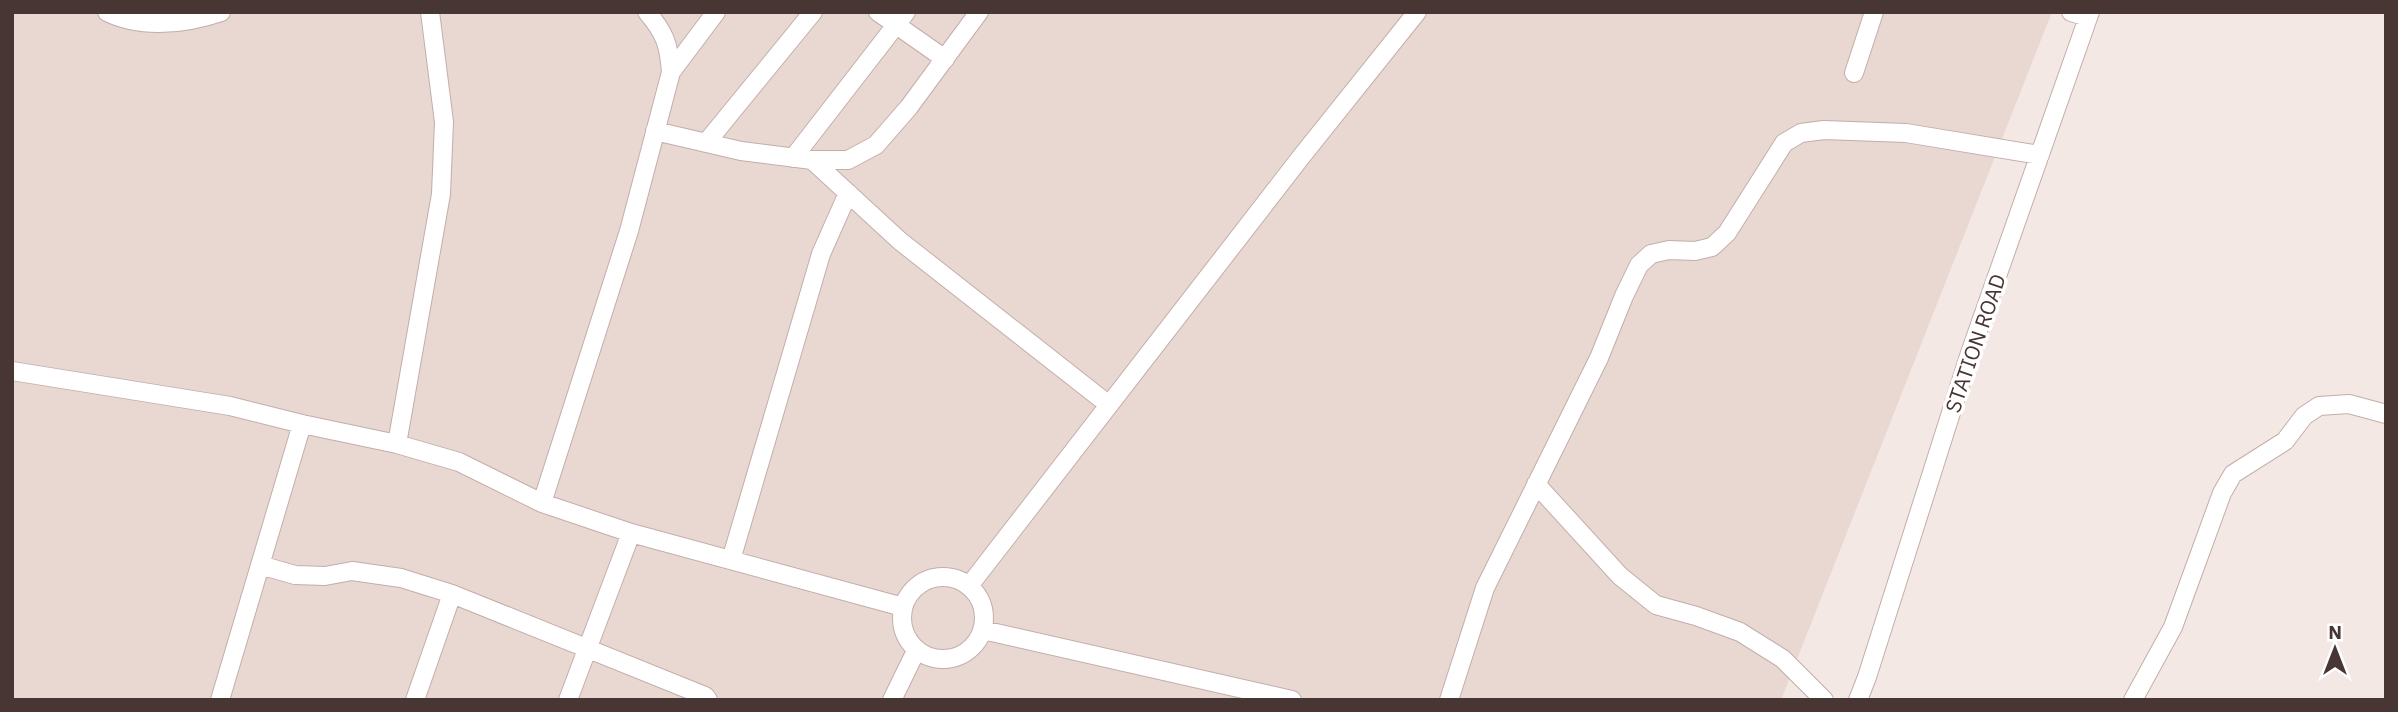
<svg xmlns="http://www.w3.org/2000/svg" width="2398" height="712" viewBox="0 0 2398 712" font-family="'IBM Plex Sans',sans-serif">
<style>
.residential{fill:#e9d7d2}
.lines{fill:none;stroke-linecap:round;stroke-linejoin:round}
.minor-casing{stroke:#c3aea9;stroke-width:20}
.minor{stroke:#fff;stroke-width:18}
.labels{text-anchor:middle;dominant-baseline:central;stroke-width:7;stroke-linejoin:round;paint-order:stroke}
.street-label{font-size:21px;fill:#473634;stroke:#fff}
</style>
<rect width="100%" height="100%" fill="#f4e8e5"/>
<path class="residential" d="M12,12H2052L1781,700H12Z"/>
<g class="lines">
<g class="minor-casing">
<path id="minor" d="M107,12C141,29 186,24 221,12
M878,12L945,59
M2071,12L2088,17
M671,72L716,12
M1854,73L1874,12
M655,131L741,151L812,160H848L876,145L909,107L979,12
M706,143L813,12
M793,158L906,12
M812,160L900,241L1109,405
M12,371L230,406L302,424L397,444L459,462L542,503L631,533L903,607
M397,444L441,194L444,122L430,12
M1536,484L1620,576L1656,605L1696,616L1740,632L1783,659L1824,700
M542,503L629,231L671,72C669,45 665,33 647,12
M731,560L821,254L848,193
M260,565L295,575L325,576L352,571L401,578L452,594L705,696L708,700
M902 618a41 41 0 1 1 82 0a41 41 0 1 1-82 0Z
M969,586L1301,157L1417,12
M983,630L1292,700
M220,700L302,424
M415,700L452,594
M568,700L631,533
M892,700L916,651
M1449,700L1485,588L1599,358L1624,296L1639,265L1651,254L1669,250L1695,251L1712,247L1727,233L1784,143L1801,133L1824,130L1906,133L2040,155
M1858,700L1867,677L1970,353L2090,12
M2133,700L2173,627L2222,493L2233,474L2285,441L2304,416L2319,406L2349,404L2386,414"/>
</g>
<use href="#minor" class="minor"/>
</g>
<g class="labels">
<g class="street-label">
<text transform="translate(1975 343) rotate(-71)">STATION ROAD</text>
</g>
</g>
<rect width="2398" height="712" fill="none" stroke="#473634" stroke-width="28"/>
<g transform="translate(2335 649)" stroke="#ffffff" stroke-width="5" paint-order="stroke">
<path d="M0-5L12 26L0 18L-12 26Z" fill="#473634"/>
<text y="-10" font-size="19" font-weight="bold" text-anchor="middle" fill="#473634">N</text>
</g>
</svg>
